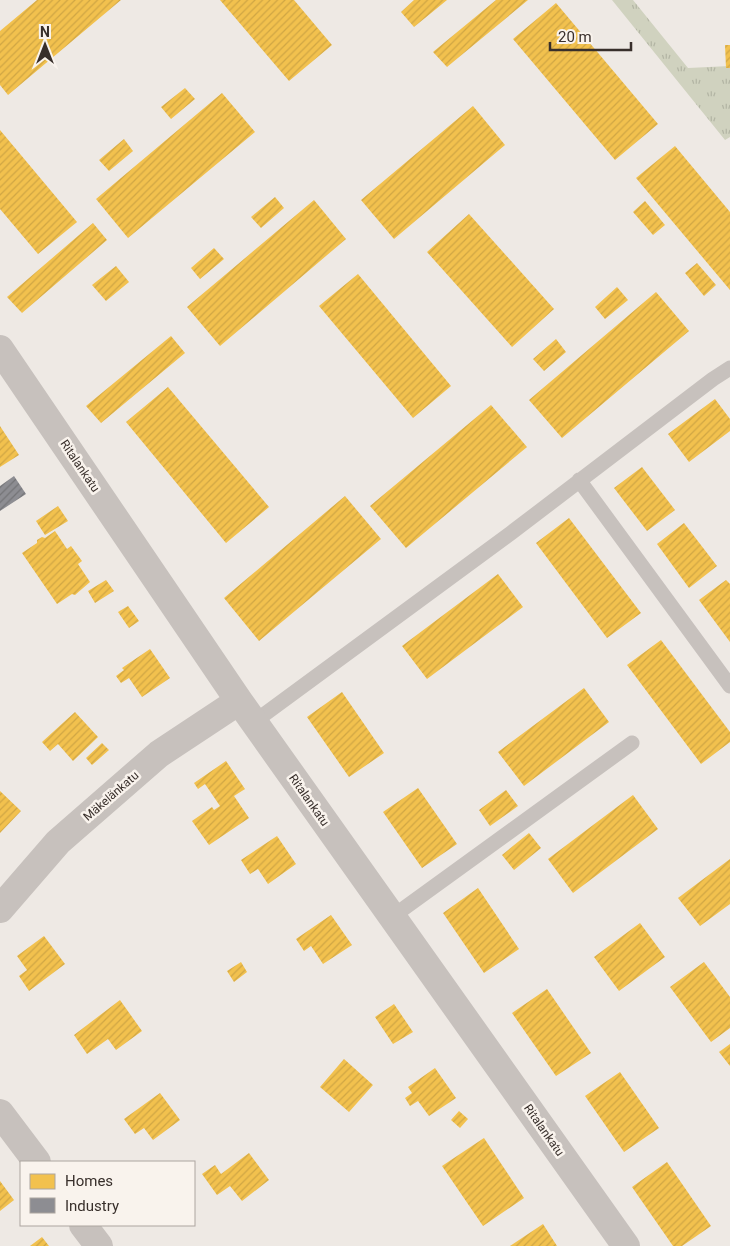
<svg xmlns="http://www.w3.org/2000/svg" width="730" height="1246" viewBox="0 0 730 1246" font-family="Roboto,sans-serif">
<style>
.park{fill:url(#park-tufts)}
.homes{fill:url(#homes-hatch)}
.industry{fill:url(#industry-hatch)}
.lines{fill:none;stroke-linecap:round;stroke-linejoin:round}
.service{stroke:#c7c1bd;stroke-width:15}
.minor{stroke:#c7c1bd;stroke-width:28}
.labels{text-anchor:middle;dominant-baseline:central;stroke-width:5;stroke-linejoin:round;paint-order:stroke}
.street-label{font-size:12px;fill:#382f2b;stroke:#f9f3ed}
</style>
<defs>
<pattern id="park-tufts" width="24" height="20" patternUnits="userSpaceOnUse" patternTransform="scale(1.25)"><rect width="24" height="20" fill="#d0d2bf"/><path d="M3 7l-1-3M5 7V3M7 7l1-3M15 17l-1-3M17 17v-4M19 17l1-3" fill="none" stroke="#b3b5a4"/></pattern>
<pattern id="homes-hatch" width="6" height="6" patternUnits="userSpaceOnUse" patternTransform="scale(1.25)"><rect width="6" height="6" fill="#f2c14e"/><path d="M-1 1l2-2M0 6l6-6M5 7l2-2" fill="none" stroke="#d0a644"/></pattern>
<pattern id="industry-hatch" width="6" height="6" patternUnits="userSpaceOnUse" patternTransform="scale(1.25)"><rect width="6" height="6" fill="#8d8d92"/><path d="M-1 1l2-2M0 6l6-6M5 7l2-2" fill="none" stroke="#747477"/></pattern>
</defs>
<rect width="100%" height="100%" fill="#eee9e4"/>
<path class="park" d="M612,0H633L688,68L730,66V137L725,140Z"/>
<path class="homes" d="M37,0H121L8,95L0,85V31Z
M220,0H294L332,45L289,81Z
M414,0H447L414,27L401,12Z
M496,0H528L447,67L433,52Z
M556,3L658,124L615,160L513,39Z
M725,45H730V68H726Z
M185,88L195,99L171,119L161,107Z
M222,93L255,132L128,238L96,199Z
M473,106L505,145L394,239L361,200Z
M0,130L77,222L38,254L0,209Z
M124,139L133,151L109,171L99,160Z
M675,146L730,212V290L636,178Z
M275,197L284,208L261,228L251,217Z
M314,200L346,239L220,346L187,307Z
M645,201L665,225L653,235L633,212Z
M469,214L554,309L512,347L427,252Z
M93,223L107,240L22,313L7,297Z
M214,248L224,259L200,279L191,268Z
M697,263L716,285L704,296L685,273Z
M116,266L129,282L106,301L92,285Z
M358,274L451,386L413,418L319,306Z
M617,287L628,300L605,319L595,307Z
M656,292L689,331L562,438L529,400Z
M171,336L185,353L101,423L86,406Z
M556,339L566,352L544,371L533,359Z
M168,387L269,507L226,543L126,422Z
M715,399L730,419V431L689,462L668,434Z
M491,405L527,447L406,548L370,506Z
M0,426L19,455L0,467Z
M642,467L675,510L647,531L614,488Z
M345,496L381,539L259,641L224,598Z
M58,506L68,521L45,535L36,521Z
M569,518L641,613L607,638L536,543Z
M684,523L717,566L689,588L657,544Z
M55,531L67,549L71,546L82,561L78,564L90,582L75,595L72,594L57,604L22,553L37,543V540L42,537L45,538Z
M498,574L523,607L427,679L402,646Z
M106,580L114,591L95,603L88,591Z
M726,580L730,584V642L699,600Z
M128,606L139,621L129,628L118,612Z
M661,640L730,732V742L701,764L627,665Z
M150,649L170,678L142,697L129,678L121,683L116,676L124,670L122,668Z
M584,688L609,722L524,786L498,752Z
M342,692L384,753L349,777L307,717Z
M75,712L98,737L73,761L58,744L50,751L42,742Z
M102,743L109,750L92,765L86,758Z
M226,761L245,789L234,796L249,818L209,845L192,821L212,807L214,810L220,806L205,784L198,789L194,783Z
M418,788L457,844L422,868L383,812Z
M506,790L518,806L490,826L479,810Z
M0,791L21,811L0,833Z
M633,795L658,829L573,893L548,859Z
M529,833L541,848L514,870L502,855Z
M277,836L296,864L268,884L258,869L250,874L241,860Z
M730,859V904L700,926L678,898Z
M478,888L519,949L484,973L443,913Z
M331,915L352,945L323,964L311,946L304,951L296,939Z
M640,923L665,957L619,991L594,957Z
M44,936L65,964L29,991L19,976L27,970L17,956Z
M241,962L247,972L234,982L227,971Z
M704,962L730,997V1028L711,1042L670,987Z
M547,989L591,1053L556,1076L512,1013Z
M120,1000L142,1031L116,1050L108,1039L87,1054L74,1035Z
M394,1004L413,1032L393,1044L375,1017Z
M730,1044V1066L719,1052Z
M344,1059L373,1085L349,1112L320,1087Z
M435,1068L456,1098L429,1116L418,1101L410,1106L405,1098L412,1093L408,1087Z
M620,1072L659,1128L624,1152L585,1096Z
M160,1093L180,1120L153,1140L144,1128L135,1134L124,1119Z
M459,1111L468,1119L460,1128L451,1120Z
M484,1138L524,1198L483,1226L442,1166Z
M249,1153L269,1180L242,1201L230,1186L217,1195L202,1174L215,1165L221,1174Z
M667,1162L711,1226L682,1246H673L632,1187Z
M0,1181L14,1200L0,1211Z
M543,1224L557,1246H510Z
M42,1237L49,1246H30Z"/>
<path class="industry" d="M14,476L26,494L0,511V486Z"/>
<g class="lines">
<path class="service" d="M579,480L730,686
M254,722L511,533L713,379L730,368
M392,917L632,743"/>
<path class="minor" d="M0,349L239,701L626,1246
M0,909L58,842L159,754L239,701
M0,1113L37,1162
M83,1225L99,1246"/>
</g>
<g class="labels">
<g class="street-label">
<text transform="translate(80 466) rotate(56)">Ritalankatu</text>
<text transform="translate(111 796) rotate(-41)">Mäkelänkatu</text>
<text transform="translate(309 800) rotate(55)">Ritalankatu</text>
<text transform="translate(544 1130) rotate(55)">Ritalankatu</text>
</g>
</g>
<rect x="20" y="1161" width="175" height="65" fill="#f9f3ed" stroke="#aca59f"/>
<rect x="30" y="1174" width="25" height="15" fill="#f2c14e" stroke="#aca59f"/>
<text x="65" y="1186" font-size="15" fill="#382f2b">Homes</text>
<rect x="30" y="1198" width="25" height="15" fill="#8d8d92" stroke="#aca59f"/>
<text x="65" y="1211" font-size="15" fill="#382f2b">Industry</text>
<g transform="translate(45 45)" stroke="#f9f3ed" stroke-width="4" paint-order="stroke">
<path d="M0-4L9 19L0 12L-9 19Z" fill="#382f2b"/>
<text y="-8" font-size="14" font-weight="bold" text-anchor="middle" fill="#382f2b">N</text>
</g>
<path d="M550 42v8h81v-8" fill="none" stroke="#382f2b" stroke-width="2.5"/>
<text x="558" y="42" font-size="15" fill="#382f2b" stroke="#f9f3ed" stroke-width="4" paint-order="stroke">20 m</text>
</svg>
